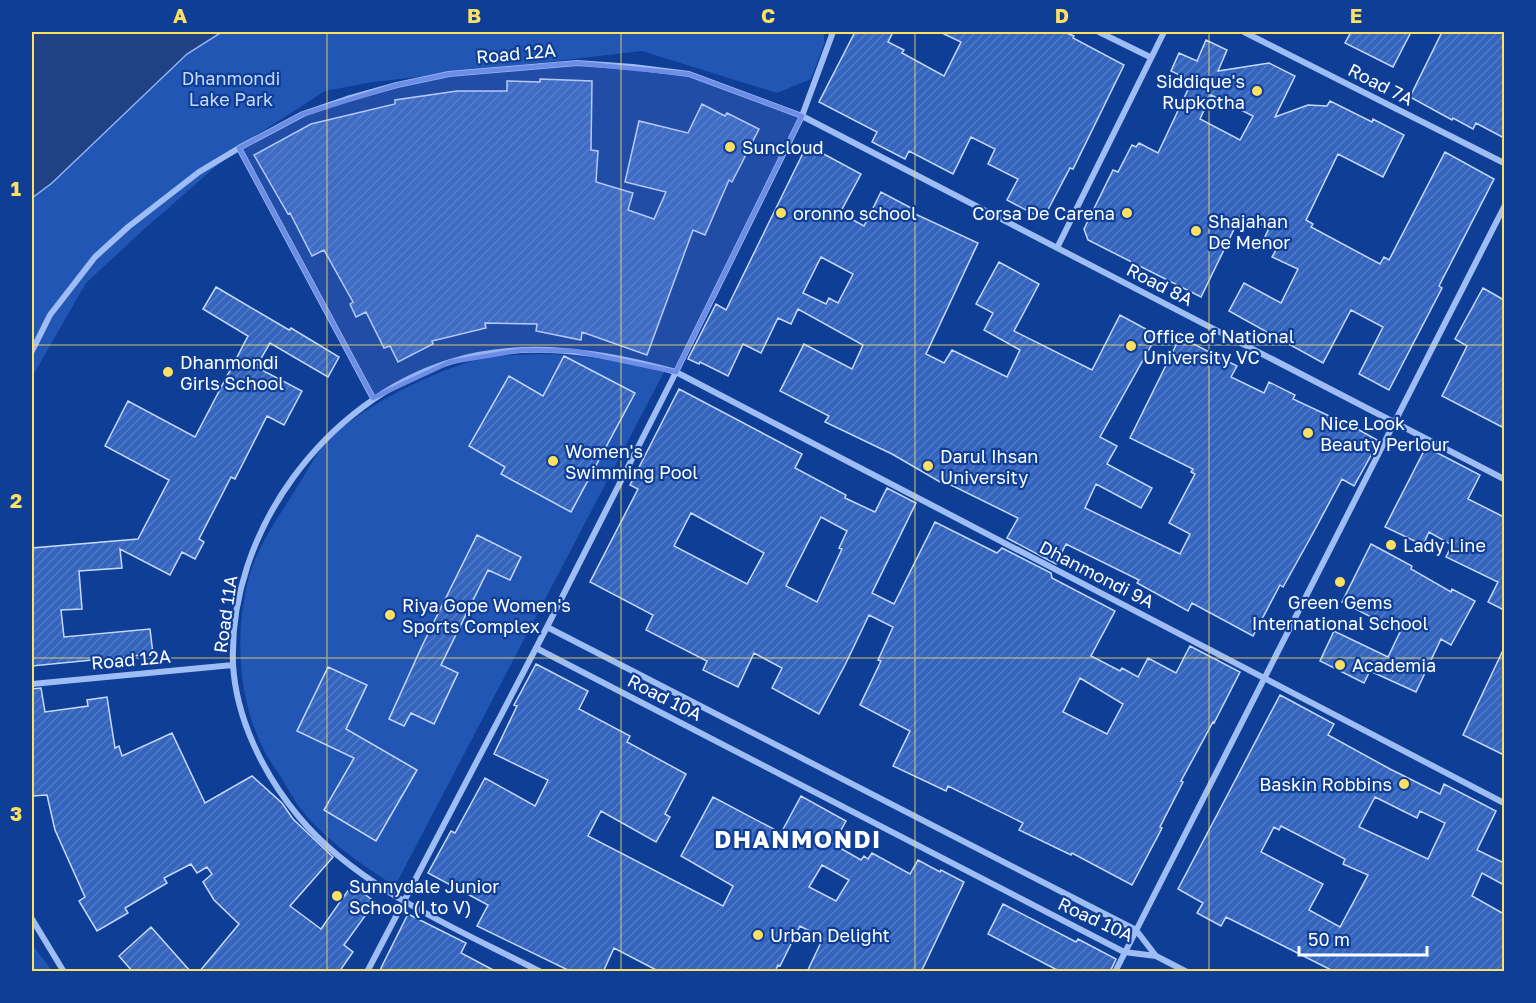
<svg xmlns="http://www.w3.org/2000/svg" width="1536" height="1003" viewBox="0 0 1536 1003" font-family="'Golos Text',sans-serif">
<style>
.park{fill:#2256b5}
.water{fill:#204284;stroke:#8fb6f8;stroke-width:1.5}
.building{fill:url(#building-hatch);stroke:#c6dafe;stroke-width:1.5;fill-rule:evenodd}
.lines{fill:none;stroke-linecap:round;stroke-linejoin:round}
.minor{stroke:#9ebdf4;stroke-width:6}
.marked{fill:#6c8ce6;fill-opacity:0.2;stroke:#6c8ce6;stroke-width:4.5;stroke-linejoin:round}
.grid{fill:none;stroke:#ffe061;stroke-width:1.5;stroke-opacity:0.55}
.poi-dot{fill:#ffe061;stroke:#0f3e96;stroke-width:2}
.labels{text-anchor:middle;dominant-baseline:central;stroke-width:4.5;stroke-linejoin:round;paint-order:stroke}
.street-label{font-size:18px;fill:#fff;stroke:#0f3e96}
.park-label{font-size:18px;fill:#c6dafe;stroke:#0f3e96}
.poi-label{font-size:18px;fill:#fff;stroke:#0f3e96;text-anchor:start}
.district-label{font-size:24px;font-weight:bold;letter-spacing:1.5px;fill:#fff;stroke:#0f3e96}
.neatline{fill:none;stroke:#ffe061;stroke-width:2}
.grid-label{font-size:20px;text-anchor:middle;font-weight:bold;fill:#ffe061}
</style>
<defs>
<pattern id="building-hatch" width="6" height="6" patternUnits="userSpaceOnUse" patternTransform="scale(1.5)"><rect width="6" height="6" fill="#3464bd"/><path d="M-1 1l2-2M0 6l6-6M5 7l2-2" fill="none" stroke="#527bc7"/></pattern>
</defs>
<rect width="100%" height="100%" fill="#0f3e96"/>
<path class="park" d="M222,32H824V44L811,79L777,93L642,51L373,82L325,91L238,147L141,232L86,283L32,377V198L52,183L187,54Z
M539,354C582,355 623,359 664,372L395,886C364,866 334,846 309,819C298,807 289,791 281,777C274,767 267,757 262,746C237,695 235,631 249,577C257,547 280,514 296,489C306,474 314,456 326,443C358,408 434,370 481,359C500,355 520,355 539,354Z
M32,944L52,971H32Z"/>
<path class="water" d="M32,32H222L187,54L52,183L32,198Z"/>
<path class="building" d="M855,32H893L888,42L904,50L902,53L944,76L961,42L940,32H1064L1074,36L1073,38L1124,65L1073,169L1070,168L1043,219L1007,200L1018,179L988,164L995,149L971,137L953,174L909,151L905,159L872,142L877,132L819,102Z
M1351,32H1411L1393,67L1345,43Z
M1442,32H1504V138L1476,123L1473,129L1453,118L1452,120L1410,97Z
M1206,40L1227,50L1218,71L1269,63L1295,76L1275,117L1308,105L1327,106L1330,101L1372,122L1373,119L1404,135L1383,177L1338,154L1306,220L1313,224L1311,227L1380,264L1384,257L1389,260L1445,152L1494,179L1439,286L1442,288L1389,390L1359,374L1383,327L1351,310L1323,363L1229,311L1244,283L1281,303L1298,269L1272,257L1277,248L1263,241L1269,228L1241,215L1201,297L1088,240L1084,229L1113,170L1118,172L1132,145L1136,147L1139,143L1158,153L1192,81L1171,71L1179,53L1197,61ZM1211,95L1253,116L1240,140L1200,119Z
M540,79L592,81L591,150L598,151L596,182L633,193L628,210L654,219L666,192L625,182L639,121L688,133L702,104L725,116L727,113L759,129L732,182L729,180L705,235L693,230L647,355L582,332L581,340L536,331L537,324L485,323L486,328L432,341L433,344L398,362L390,346L384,348L366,312L356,317L350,304L353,302L324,250L312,256L290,213L288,214L254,155L311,124L395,104V100L457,91H507V81L540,82Z
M807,145L861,174L840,213L864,226L881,192L915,210L913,213L978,243L926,354L944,363L952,350L1007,377L1020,350L984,330L993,313L976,304L999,262L1039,284L1014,331L1092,370L1120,315L1157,335L1100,437L1117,446L1107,464L1152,488L1141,508L1096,484L1085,508L1180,554L1190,534L1169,523L1195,474L1191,472L1193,469L1130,438L1180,337L1237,366L1231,377L1264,393L1269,382L1295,395L1293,399L1342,422L1343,421L1379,441L1354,486L1342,479L1312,535L1283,587L1280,585L1253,636L1192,603L1188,611L1137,583L1139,580L1066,544L1056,564L1007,538L1018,518L941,480L940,482L892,454L825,422L829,416L780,391L804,344L852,369L863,345L798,309L791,324L778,318L761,353L743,344L728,376L700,362L699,364L688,359L716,304L726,310ZM821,257L853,274L838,303L829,298L826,304L803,293Z
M216,287L289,330L291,328L339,357L328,377L270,343L256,367L302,391L284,425L267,416L235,479L231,477L199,539L204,542L195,559L182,552L170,575L120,549L122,568L79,571L82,609L61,610L64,637L150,629L153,654L32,666V548L138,539L169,480L105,446L128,401L195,437L248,336L203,309Z
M1483,288L1504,300V428L1442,396L1467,346L1455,339Z
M564,356L635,393L571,512L501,474L505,467L469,446L509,376L543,396Z
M679,389L802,454L795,468L846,495L845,498L875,512L887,488L916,503L872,593L894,604L935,522L997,553L1002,548L1051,573L1052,578L1115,611L1091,656L1120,671L1122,668L1138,677L1148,658L1176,673L1190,646L1240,672L1214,723L1213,722L1181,781L1183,782L1160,827L1162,828L1132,885L1072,853L1071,855L1019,830L1023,823L948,786L946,791L893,766L910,731L860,705L881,661L878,660L893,627L869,615L845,665L819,714L772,688L782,668L754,653L738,687L703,670L707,661L646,630L653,615L590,582L638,489L630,485ZM691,513L764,553L747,584L674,546ZM821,517L847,531L839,548L842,549L817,602L786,586ZM1080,678L1123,704L1107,734L1063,712Z
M1426,447L1480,475L1468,499L1504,517V610L1488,602L1498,582L1446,557L1452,545L1429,532L1423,545L1385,527Z
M477,535L521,557L510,580L488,570L441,665L458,673L434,724L411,713L404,726L389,719L422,646Z
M1371,544L1412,566L1411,569L1451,592L1452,589L1475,601L1451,645L1441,639L1416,692L1370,671L1364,683L1320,661L1334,631L1388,657L1400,632L1342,602Z
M1504,648V755L1463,735Z
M536,664L588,691L579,709L630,736L627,742L686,774L665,814L670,817L656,842L601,811L588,836L723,906L733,886L681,856L713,797L781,833L801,796L846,821L833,844L861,860L864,856L868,859L872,853L910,874L918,860L940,872L941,870L964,882L921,972H807L823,938L800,926L780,966L778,965L775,972H660L614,948L603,972H572L477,926L488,905L428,873L451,831L455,833L485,778L535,806L548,780L494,754L517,706L514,705ZM822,865L849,880L836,901L809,887Z
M328,667L367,685L346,729L417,770L376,841L324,810L354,758L297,731Z
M41,688L45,712L88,706L87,700L107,697L115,748L119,746L122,756L172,733L205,803L252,776L282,803L293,819L333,857L290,906L321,929L352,885L375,902L344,945L353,952L339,972H199L239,924L214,900L203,882L212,874L207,867L197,873L191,864L164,878L167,883L125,908L128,913L97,931L79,901L85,897L55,830L47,795L32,796V689Z
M1280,695L1334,724L1328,735L1390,769L1440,794L1444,784L1496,811L1477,850L1504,863V885L1482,873L1472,896L1504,914V972H1335L1226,917L1221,926L1197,913L1203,903L1178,889ZM1375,797L1417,818L1420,811L1445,823L1428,859L1359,827ZM1281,826L1345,859L1343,864L1368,875L1340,927L1309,910L1323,884L1261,852L1274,827L1279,830Z
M1003,904L1076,942L1078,939L1116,959L1110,972H1061L988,934Z
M408,914L466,943L461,953L497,972H379Z
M151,927L191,972H133L119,956Z"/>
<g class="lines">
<path class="minor" d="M1099,32L1150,57
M1244,32L1504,163
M239,148L373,398
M1057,248L1164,32
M32,351L50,315L95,257L128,227L199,172L239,148L303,114L347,99L397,85L449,74L577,63L633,67L689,74L802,116L1504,479
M547,627L1136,930L1156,956
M536,648L1124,952L1156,956L1187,972
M32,684L233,665
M32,919L64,972
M367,972L547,627L676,372L802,116L833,32
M541,972C458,929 359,889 299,817C264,775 236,719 233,664C228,532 325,401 450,362C524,339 604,352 676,372L1504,803
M1115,972L1504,207"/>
</g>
<path class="marked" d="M577,63L689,74L802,116L676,372L575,351L523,350L450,362L373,398L239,148L303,114L397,85L449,74Z"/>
<path class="grid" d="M327,32V972M621,32V972M915,32V972M1209,32V972M32,345H1504M32,658H1504"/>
<g class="poi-dot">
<circle cx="1257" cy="91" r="6"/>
<circle cx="730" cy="147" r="6"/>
<circle cx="781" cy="213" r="6"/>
<circle cx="1127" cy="213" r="6"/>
<circle cx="1196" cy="231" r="6"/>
<circle cx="1131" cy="346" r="6"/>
<circle cx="168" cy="372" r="6"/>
<circle cx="1308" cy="433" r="6"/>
<circle cx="553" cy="461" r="6"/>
<circle cx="928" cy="466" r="6"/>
<circle cx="1391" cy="545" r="6"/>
<circle cx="1340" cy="582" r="6"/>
<circle cx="390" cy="615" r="6"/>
<circle cx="1340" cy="665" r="6"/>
<circle cx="1404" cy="784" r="6"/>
<circle cx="337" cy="896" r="6"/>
<circle cx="758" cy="935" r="6"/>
</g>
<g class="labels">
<g class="street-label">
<text transform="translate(516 53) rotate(-5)">Road 12A</text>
<text transform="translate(1381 84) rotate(27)">Road 7A</text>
<text transform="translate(1160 284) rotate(27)">Road 8A</text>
<text transform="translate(1097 574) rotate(27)">Dhanmondi 9A</text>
<text transform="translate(225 614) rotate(-82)">Road 11A</text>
<text transform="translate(131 659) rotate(-5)">Road 12A</text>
<text transform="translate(665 697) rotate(27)">Road 10A</text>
<text transform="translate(1096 919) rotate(25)">Road 10A</text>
</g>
<g class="park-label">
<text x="231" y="78">Dhanmondi<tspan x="231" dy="21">Lake Park</tspan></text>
</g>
<g class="poi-label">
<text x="1245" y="81" text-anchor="end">Siddique's<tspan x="1245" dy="21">Rupkotha</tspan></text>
<text x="742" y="147">Suncloud</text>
<text x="793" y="213">oronno school</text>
<text x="1115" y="213" text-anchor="end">Corsa De Carena</text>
<text x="1208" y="221">Shajahan<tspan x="1208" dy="21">De Menor</tspan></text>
<text x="1143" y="336">Office of National<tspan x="1143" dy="21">University VC</tspan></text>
<text x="180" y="362">Dhanmondi<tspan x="180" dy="21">Girls School</tspan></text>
<text x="1320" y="423">Nice Look<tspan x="1320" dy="21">Beauty Perlour</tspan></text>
<text x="565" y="451">Women's<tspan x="565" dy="21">Swimming Pool</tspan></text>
<text x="940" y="456">Darul Ihsan<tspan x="940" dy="21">University</tspan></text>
<text x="1403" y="545">Lady Line</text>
<text x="1340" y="602" text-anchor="middle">Green Gems<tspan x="1340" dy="21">International School</tspan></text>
<text x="402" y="605">Riya Gope Women's<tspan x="402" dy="21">Sports Complex</tspan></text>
<text x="1352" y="665">Academia</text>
<text x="1392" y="784" text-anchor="end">Baskin Robbins</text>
<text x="349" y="886">Sunnydale Junior<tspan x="349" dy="21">School (I to V)</tspan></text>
<text x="770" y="935">Urban Delight</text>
</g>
<g class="district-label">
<text x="798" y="838">DHANMONDI</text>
</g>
</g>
<rect width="1536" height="1003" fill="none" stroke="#0f3e96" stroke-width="66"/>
<path d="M1299 946v9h128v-9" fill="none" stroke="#ffffff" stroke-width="3"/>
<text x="1308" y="946" font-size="18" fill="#ffffff" stroke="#0f3e96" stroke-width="4.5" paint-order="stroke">50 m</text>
<rect x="33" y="33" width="1470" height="937" class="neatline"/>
<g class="grid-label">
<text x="180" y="23">A</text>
<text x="474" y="23">B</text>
<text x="768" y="23">C</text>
<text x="1062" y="23">D</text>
<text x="1356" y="23">E</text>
<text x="16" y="196">1</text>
<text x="16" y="508">2</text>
<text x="16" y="821">3</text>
</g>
</svg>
